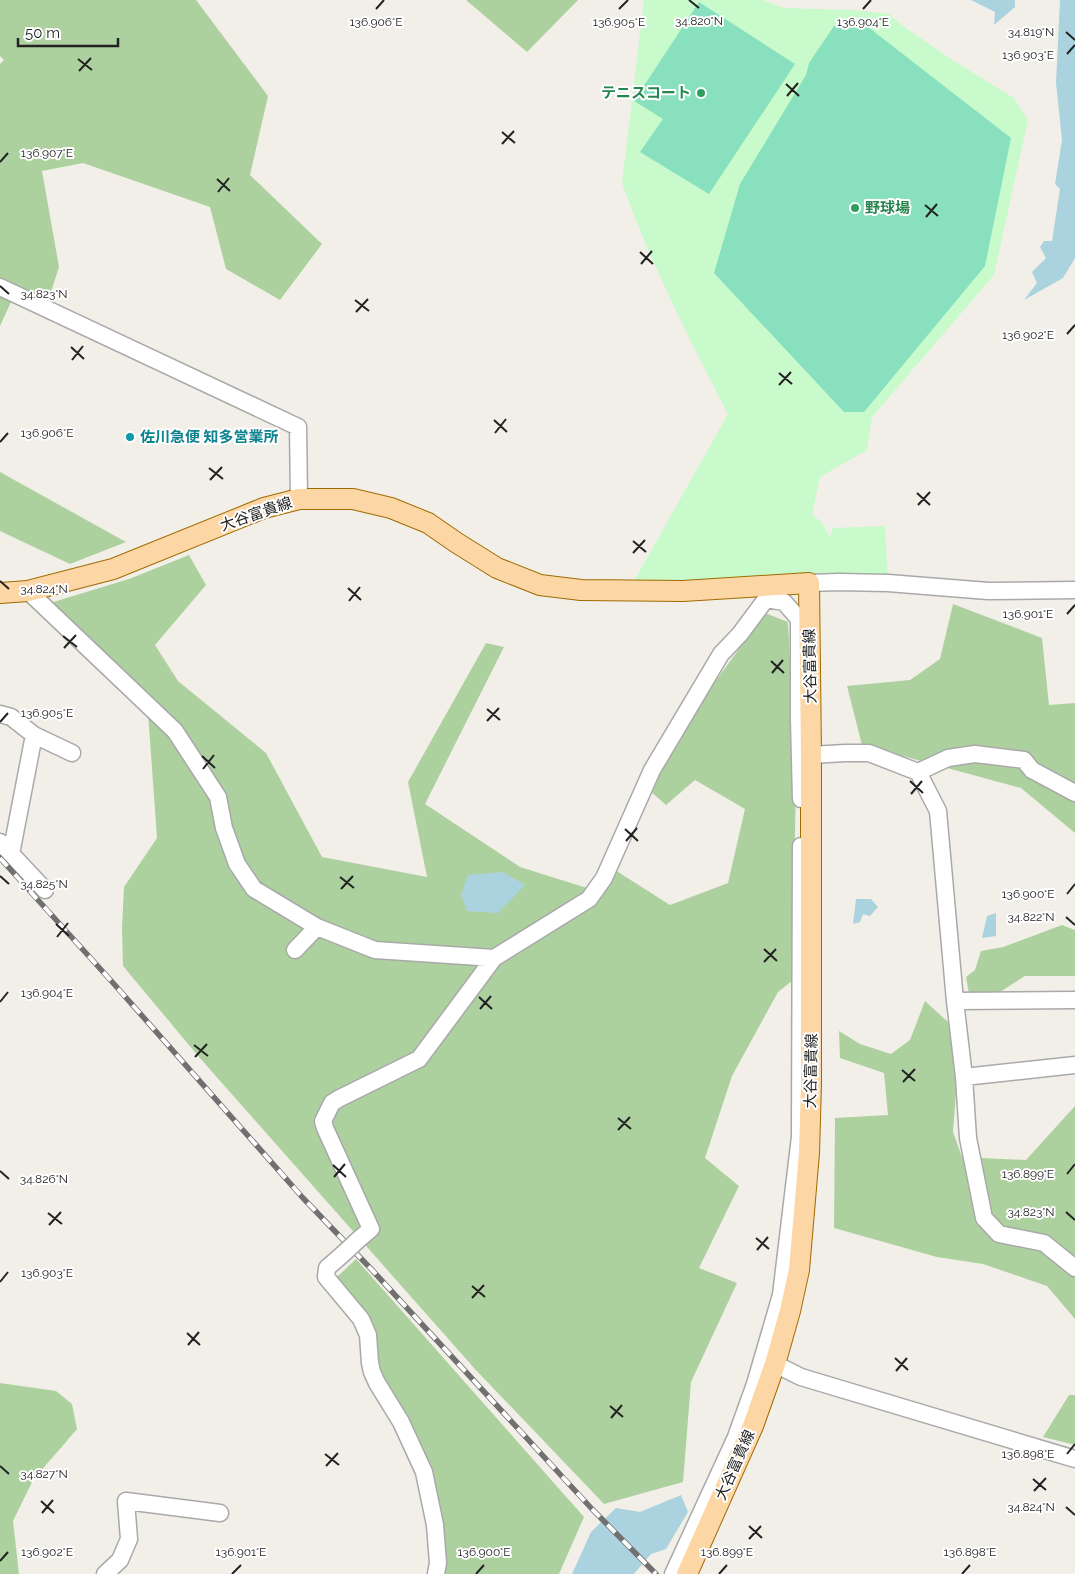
<svg xmlns="http://www.w3.org/2000/svg" width="1075" height="1574" viewBox="0 0 1075 1574" font-family="Raleway,'Noto Sans JP',sans-serif">
<style>
.forest{fill:#add19e}
.park{fill:#c8facc}
.pitch{fill:#88e0be}
.water{fill:#aad3df}
.lines{fill:none;stroke-linecap:round;stroke-linejoin:round}
.minor-casing{stroke:#a9a9a9;stroke-width:19}
.major-casing{stroke:#a06b00;stroke-width:22}
.minor{stroke:#fff;stroke-width:16}
.major{stroke:#fcd6a4;stroke-width:20}
.rail-casing{stroke:#707070;stroke-width:5.5}
.rail{stroke:#fff;stroke-width:4;stroke-dasharray:11;stroke-linecap:butt}
.minor-bridge-casing{stroke:#a9a9a9;stroke-width:19;stroke-linecap:butt}
.minor-bridge{stroke:#fff;stroke-width:16}
.ticks{fill:none;stroke:#222;stroke-width:2}
.leisure-dot{fill:#2e9e5b;stroke:#fff;stroke-width:2}
.culture-dot{fill:#0f9aa8;stroke:#fff;stroke-width:2}
.labels{text-anchor:middle;dominant-baseline:central;stroke-width:4;stroke-linejoin:round;paint-order:stroke}
.leisure-label{font-size:15px;font-weight:bold;fill:#27864d;stroke:#fff;text-anchor:end}
.culture-label{font-size:15px;font-weight:bold;fill:#0d838f;stroke:#fff;text-anchor:start}
.street-label{font-size:15px;fill:#222;stroke:#fff}
.ticks-label{font-size:12px;text-anchor:middle;fill:#222;stroke:#fff;stroke-width:4;stroke-linejoin:round;paint-order:stroke}
</style>
<rect width="100%" height="100%" fill="#f2efe9"/>
<path class="forest" d="M0,0H196L268,96L250,175L322,244L280,300L226,269L210,207L83,163L42,171L59,267L48,301L11,302L0,326V64L4,60L0,56Z
M466,0H578L527,52Z
M0,472L126,542L70,564L0,531Z
M189,555L206,585L155,645L178,681L266,753L322,857L427,877L408,782L486,643L504,647L425,804L520,867L587,888L615,870L670,905L728,883L745,809L695,780L666,805L648,789L712,686L765,613L788,622L796,783L792,981L778,992L732,1076L705,1158L739,1186L699,1268L737,1283L691,1382L683,1482L604,1504L474,1368L199,1057L123,966L122,928L124,887L157,838L147,699L50,603L129,579Z
M953,604L1042,638L1049,705L1075,703V833L1021,788L862,745L847,686L910,680L940,659Z
M1062,925L1075,930V976H1025L1000,992L969,994L966,977L975,970L981,951L1003,947Z
M925,1001L948,1022L957,1079L953,1132L962,1157L1026,1160L1075,1106V1319L1047,1286L983,1264L937,1257L834,1228L835,1118L888,1115L884,1073L840,1058L839,1031L860,1044L891,1054L910,1040Z
M356,1259L584,1517L559,1574H443L445,1559L437,1488L413,1428L379,1368L373,1328L336,1278Z
M0,1383L56,1391L72,1404L77,1429L33,1480L13,1521L19,1574H0Z
M1069,1395H1075V1445L1043,1437Z"/>
<path class="park" d="M644,0H763L784,8L853,10L889,14L903,26L954,61L1014,98L1028,120L994,275L872,417L867,450L820,477L812,514L823,524L830,537L833,528L885,526L888,583L629,590L728,414C689,339 650,262 622,183Z"/>
<path class="pitch" d="M699,2L795,64L709,194L640,152L663,119L634,101Z
M859,20L1011,138L985,266L864,412H844L714,273L740,184L806,75L809,63L834,26Z"/>
<path class="water" d="M971,0H1015V7L994,25L995,12Z
M1060,0H1075V258L1063,278L1024,300L1037,283L1032,272L1046,258L1040,247L1044,241H1052L1060,189L1055,184L1062,140L1056,83Z
M503,872L525,885L498,913L467,911L461,895L468,875Z
M856,899H871L878,907L870,916L863,914L860,922L853,924Z
M996,913V936L982,938L987,916Z
M681,1495L688,1512L666,1549L651,1554L634,1574H572L591,1532L616,1508L640,1512Z"/>
<g class="lines">
<g class="minor-casing">
<path id="minor" d="M0,287L298,427L299,499
M809,583L839,582L888,583L988,591L1075,590
M28,591L175,731L218,797L224,828L237,864L254,889L317,927L375,950L494,958
M766,599L784,602L799,619V719L801,799
M0,714L11,717L34,735L72,753
M811,755L845,753H869L918,772L938,811L955,1001L964,1077L968,1138L984,1218L999,1234L1044,1243L1075,1268
M918,772L948,758L975,754L1024,760L1032,770L1075,793
M0,842L45,890
M11,854L34,735
M295,950L317,927
M955,1001L1075,1000
M964,1077L1075,1065
M358,1240L371,1229L325,1128L323,1121L332,1103L338,1099L419,1059L494,958L589,899L604,878L652,770L721,654L740,634L772,591
M343,1254L327,1268L326,1277L361,1319L368,1335L370,1363L372,1372L377,1383L401,1422L424,1472L435,1525L438,1563L436,1574
M775,1364L801,1377L1075,1459
M105,1574L120,1560L129,1539L126,1501L220,1513
M673,1574L736,1437L755,1384L781,1295L800,1137L801,846"/>
</g>
<g class="major-casing">
<path id="major" d="M0,593L28,591L113,569L264,508L299,499H353L391,508L428,523L457,543L497,568L540,585L581,590L683,591L809,583L811,755V1084L809,1153L799,1270L790,1311L775,1364L753,1426L687,1574"/>
</g>
<use href="#minor" class="minor"/>
<use href="#major" class="major"/>
<g class="rail-casing">
<path id="rail" d="M0,858L114,984L303,1198L373,1271L592,1509L656,1574"/>
</g>
<use href="#rail" class="rail"/>
<g class="minor-bridge-casing">
<path id="minor-bridge" d="M343,1254L358,1240"/>
</g>
<use href="#minor-bridge" class="minor-bridge"/>
</g>
<path class="ticks" d="M689,0L699,8M376,9L384,0M619,9L628,0M863,9L871,0M1066,32L1075,40M1067,54L1075,45M78,59L92,70M79,71L91,58M786,84L799,96M787,96L798,83M502,132L515,143M502,144L514,131M0,162L8,153M217,179L230,191M218,192L229,178M925,205L938,216M926,217L937,204M640,252L653,264M641,264L652,251M0,286L9,294M355,300L369,311M356,312L368,299M1067,334L1075,325M71,347L84,359M72,360L83,346M779,373L792,384M779,385L791,372M494,420L507,432M495,433L506,419M0,442L8,433M209,468L223,479M210,480L222,467M917,493L930,505M918,505L930,492M633,541L646,552M633,553L645,540M0,581L9,589M348,588L361,600M349,601L360,587M1067,614L1075,605M63,636L77,647M64,648L76,635M771,661L784,673M772,673L783,660M487,709L500,720M487,721L499,708M0,722L8,713M202,756L215,768M203,769L214,755M910,781L923,793M911,794L922,781M625,829L638,841M626,841L637,828M0,876L9,884M340,877L354,888M341,889L353,876M1067,894L1075,884M1066,917L1075,925M56,924L69,936M57,937L68,923M764,949L777,961M764,962L776,949M479,997L492,1009M0,1002L8,992M480,1009L491,996M194,1045L208,1056M195,1057L207,1044M902,1070L915,1081M903,1082L915,1069M618,1118L631,1129M618,1130L630,1117M333,1165L346,1177M0,1171L9,1179M1067,1174L1075,1164M334,1177L345,1164M1066,1212L1075,1220M48,1213L62,1224M49,1225L61,1212M756,1238L769,1249M757,1250L768,1237M0,1282L8,1272M472,1286L485,1297M472,1298L484,1285M187,1333L200,1345M188,1345L199,1332M895,1358L908,1370M896,1371L907,1358M610,1406L623,1417M611,1418L622,1405M325,1454L339,1465M1067,1454L1075,1444M0,1466L9,1474M326,1466L338,1453M1033,1479L1046,1490M1034,1491L1046,1478M41,1501L54,1513M1066,1507L1075,1515M42,1513L53,1500M749,1526L762,1538M749,1539L761,1526M0,1561L8,1552M232,1574L241,1565M476,1574L484,1565M719,1574L727,1565M962,1574L970,1565"/>
<g class="leisure-dot">
<circle cx="701" cy="93" r="5"/>
<circle cx="855" cy="208" r="5"/>
</g>
<circle class="culture-dot" cx="130" cy="437" r="5"/>
<g class="labels">
<g class="leisure-label">
<text x="691" y="93">テニスコート</text>
<text x="865" y="208" text-anchor="start">野球場</text>
</g>
<g class="culture-label">
<text x="140" y="437">佐川急便 知多営業所</text>
</g>
<g class="street-label">
<text transform="translate(256 514) rotate(-19)">大谷富貴線</text>
<text transform="translate(810 666) rotate(-91)">大谷富貴線</text>
<text transform="translate(811 1071) rotate(-89)">大谷富貴線</text>
<text transform="translate(735 1465) rotate(-66)">大谷富貴線</text>
</g>
</g>
<g class="ticks-label">
<text x="699" y="25">34.820°N</text>
<text x="376" y="26">136.906°E</text>
<text x="619" y="26">136.905°E</text>
<text x="863" y="26">136.904°E</text>
<text x="1031" y="36">34.819°N</text>
<text x="1028" y="59">136.903°E</text>
<text x="47" y="157">136.907°E</text>
<text x="44" y="298">34.823°N</text>
<text x="1028" y="339">136.902°E</text>
<text x="47" y="437">136.906°E</text>
<text x="44" y="593">34.824°N</text>
<text x="1028" y="618">136.901°E</text>
<text x="47" y="717">136.905°E</text>
<text x="44" y="888">34.825°N</text>
<text x="1028" y="898">136.900°E</text>
<text x="1031" y="921">34.822°N</text>
<text x="47" y="997">136.904°E</text>
<text x="1028" y="1178">136.899°E</text>
<text x="44" y="1183">34.826°N</text>
<text x="1031" y="1216">34.823°N</text>
<text x="47" y="1277">136.903°E</text>
<text x="1028" y="1458">136.898°E</text>
<text x="44" y="1478">34.827°N</text>
<text x="1031" y="1511">34.824°N</text>
<text x="47" y="1556">136.902°E</text>
<text x="241" y="1556">136.901°E</text>
<text x="484" y="1556">136.900°E</text>
<text x="727" y="1556">136.899°E</text>
<text x="970" y="1556">136.898°E</text>
</g>
<path d="M18 38v8h100v-8" fill="none" stroke="#222222" stroke-width="2.5"/>
<text x="25" y="38" font-size="15" fill="#222222" stroke="#ffffff" stroke-width="4" paint-order="stroke">50 m</text>
</svg>
